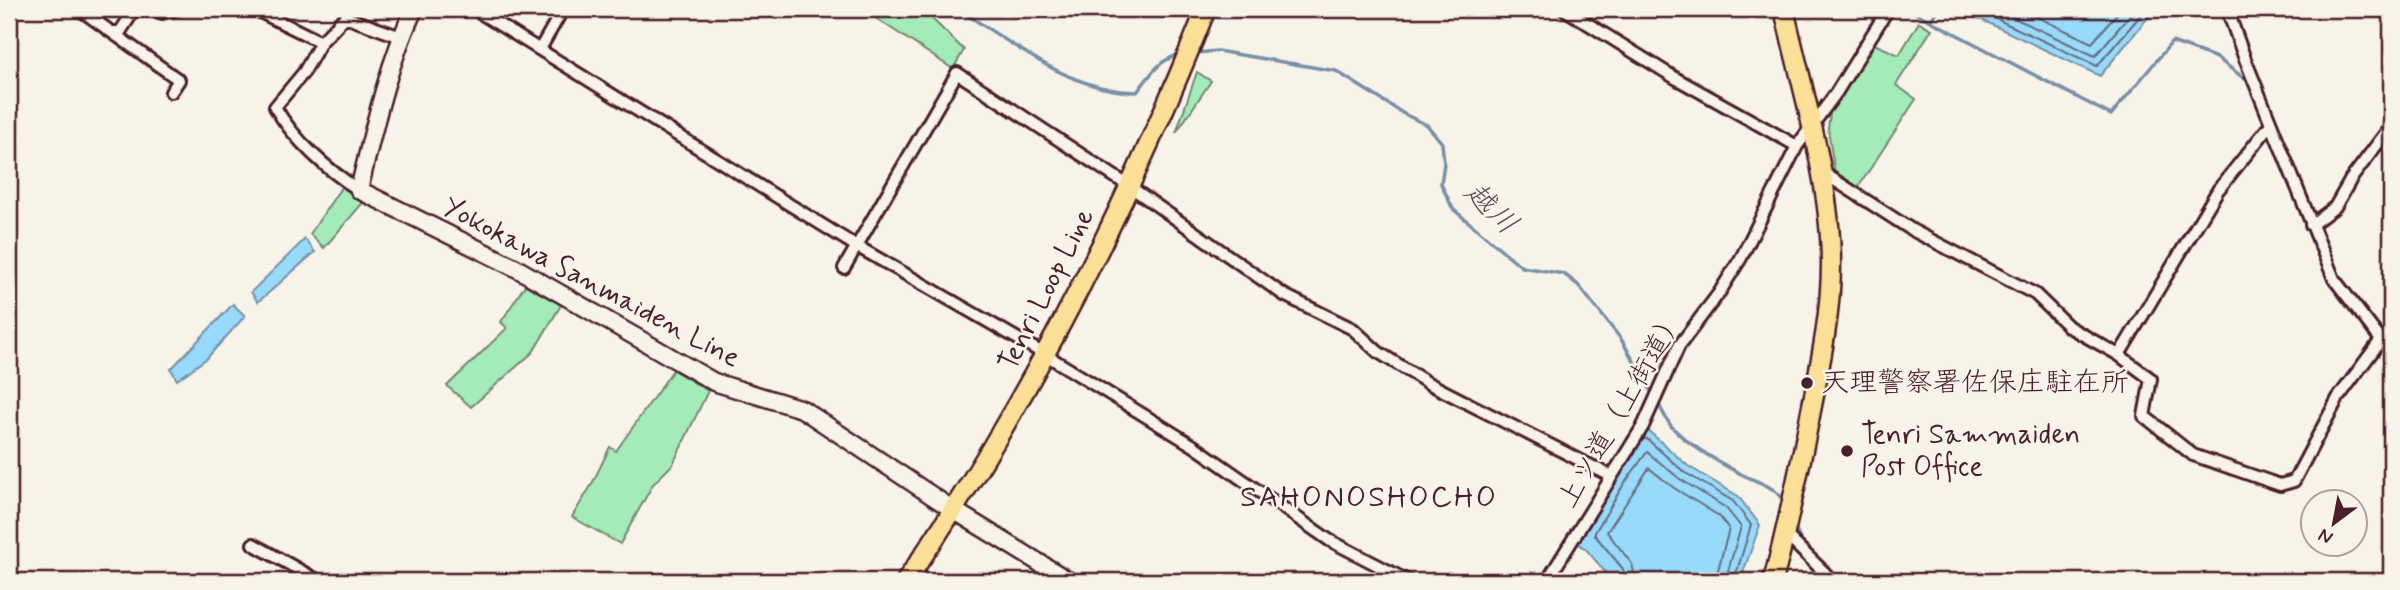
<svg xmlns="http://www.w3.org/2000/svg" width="2400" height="590" viewBox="0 0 2400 590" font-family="Mynerve,'Klee One',sans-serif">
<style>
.green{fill:#a3ebb9;stroke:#768572;stroke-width:2}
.water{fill:#97daf9;stroke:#788fa7;stroke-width:2}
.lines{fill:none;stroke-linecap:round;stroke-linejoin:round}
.shore{stroke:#696a7d;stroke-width:2}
.stream{stroke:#788fa7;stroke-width:3.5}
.minor-casing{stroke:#4a1f2b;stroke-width:16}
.secondary-casing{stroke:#4a1f2b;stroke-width:21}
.primary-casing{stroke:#4a1f2b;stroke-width:23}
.trunk-casing{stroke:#4a1f2b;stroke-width:23}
.minor{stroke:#f7f3e8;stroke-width:10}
.secondary{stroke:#f7f3e8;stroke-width:16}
.primary{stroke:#fbdf96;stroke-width:18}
.trunk{stroke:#fbdf96;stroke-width:18}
.poi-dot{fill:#4a1f2b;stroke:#f7f3e8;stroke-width:2.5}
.labels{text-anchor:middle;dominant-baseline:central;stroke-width:5;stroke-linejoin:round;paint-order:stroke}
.street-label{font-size:28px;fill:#4a1f2b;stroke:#f7f3e8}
.poi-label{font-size:28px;fill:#4a1f2b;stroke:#f7f3e8;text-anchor:start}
.water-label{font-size:30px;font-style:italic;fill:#5d4e5e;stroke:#f7f3e8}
.neighbourhood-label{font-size:30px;letter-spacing:2px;fill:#4a1f2b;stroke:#f7f3e8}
</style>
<rect width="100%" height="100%" fill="#f7f3e8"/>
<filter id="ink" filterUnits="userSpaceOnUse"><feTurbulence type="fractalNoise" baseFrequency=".0143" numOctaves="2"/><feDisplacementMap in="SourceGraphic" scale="14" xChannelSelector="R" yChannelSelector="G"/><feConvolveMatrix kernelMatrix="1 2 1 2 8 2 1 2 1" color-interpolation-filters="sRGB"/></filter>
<g filter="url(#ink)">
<path class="green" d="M862,9H922L964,50L953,69Z
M1919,22L1932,29L1896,85L1916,99L1857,189L1835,176L1828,128L1830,113L1872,43L1899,55Z
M1197,72L1211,81L1176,133Z
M344,183L367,198L324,248L310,234Z
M525,285L561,305L533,352L471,407L447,386L507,328L501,322Z
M673,370L708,391L673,464L653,484L620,544L572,517L591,486L610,447L616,451Z"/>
<path class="water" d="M1959,9H2155L2100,76Z
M305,239L315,252L258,302L251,292Z
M233,304L245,316L207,358L177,380L171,369Z
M1643,426L1688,466L1738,496L1760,525L1740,581H1609L1610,578L1586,549L1572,539Z"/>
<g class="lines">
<path class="shore" d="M1975,9L2097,66L2146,9
M1995,9L2095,56L2135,9
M2020,9L2092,43L2121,9
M1643,439H1647L1684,472L1733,501L1751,525L1734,581
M1626,581L1623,569L1594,534L1624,484L1647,452L1680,479L1726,508L1741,527L1725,581
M1636,581L1632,564L1607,532L1649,468L1674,488L1719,516L1729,529L1715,581"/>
<path class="stream" d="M958,9C1013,43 1070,92 1137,92C1149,77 1160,57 1181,55
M1908,9L2111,115L2172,42L2217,58L2245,79
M1931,21L1938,9
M1196,53L1217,51L1336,71L1404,114L1427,125L1442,143L1444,163L1441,184L1453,209L1522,267L1564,274L1578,285L1621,339L1654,396
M1658,403C1662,410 1666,420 1672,427C1689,446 1718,462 1741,474C1758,483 1776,485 1785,504
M1793,524L1803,546
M1814,569L1821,581"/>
<g class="minor-casing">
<path id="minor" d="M79,9L179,80L171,92
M150,9L162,13L177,9
M254,9L321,42
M474,9L853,244L1046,355L1194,446L1329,540L1408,581
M1564,9L1677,79L1797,146
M2227,9L2245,59L2334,279L2381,340L2391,346
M112,32H120L135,9
M540,49L563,9
M1822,172L1912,230L2035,294L2069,327L2119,355L2151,379L2144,416L2193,455L2280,485L2294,481L2338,398L2381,340
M359,190C327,170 294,140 275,107L304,72L321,42L345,17L401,37
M2311,225L2335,207L2351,179L2391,126
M844,268L957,73L1129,186L1284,295L1353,329L1378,352L1428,383L1611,476
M2119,355L2218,190L2271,124
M1786,535L1825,573L1829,581
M253,544L319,581
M1547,581L1643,426L1679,346L1719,293L1741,258L1797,146L1836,93L1888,9"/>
</g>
<g class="secondary-casing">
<path id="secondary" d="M414,9C387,67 374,128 359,190L516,268L714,382L802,409L955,511L1069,581"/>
</g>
<g class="primary-casing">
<path id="primary" d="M906,581C1028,404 1126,209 1206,9"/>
</g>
<g class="trunk-casing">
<path id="trunk" d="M1773,581C1787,528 1798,475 1809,421C1819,369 1831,317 1831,264C1831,182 1802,89 1784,9"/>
</g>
<use href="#minor" class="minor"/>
<use href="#secondary" class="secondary"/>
<use href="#primary" class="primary"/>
<use href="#trunk" class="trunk"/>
</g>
</g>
<g class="poi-dot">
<circle cx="1807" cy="383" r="7"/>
<circle cx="1847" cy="451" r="7"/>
</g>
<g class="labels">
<g class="street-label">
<text transform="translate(591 283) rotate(28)">Yokokawa Sanmaiden Line</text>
<text transform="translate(1047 290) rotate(-63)">Tenri Loop Line</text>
<text transform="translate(1622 409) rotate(-60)">上ツ道（上街道）</text>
</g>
<g class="poi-label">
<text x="1821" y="383">天理警察署佐保庄駐在所</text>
<text x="1861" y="435">Tenri Sammaiden<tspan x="1861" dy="32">Post Office</tspan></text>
</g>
<g class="water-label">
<text transform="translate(1491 209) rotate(44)">越川</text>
</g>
<g class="neighbourhood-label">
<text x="1369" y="497">SAHONOSHOCHO</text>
</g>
</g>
<rect width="2400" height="590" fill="none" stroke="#f7f3e8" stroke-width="35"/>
<rect x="18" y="18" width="2365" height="555" fill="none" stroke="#4a1f2b" stroke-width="2.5" filter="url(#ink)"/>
<g transform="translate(2334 523) rotate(212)"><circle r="33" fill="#f7f3e8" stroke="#b29e9c" stroke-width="2"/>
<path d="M0-5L12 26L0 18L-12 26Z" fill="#4a1f2b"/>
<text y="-10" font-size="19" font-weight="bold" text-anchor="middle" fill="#4a1f2b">N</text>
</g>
</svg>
